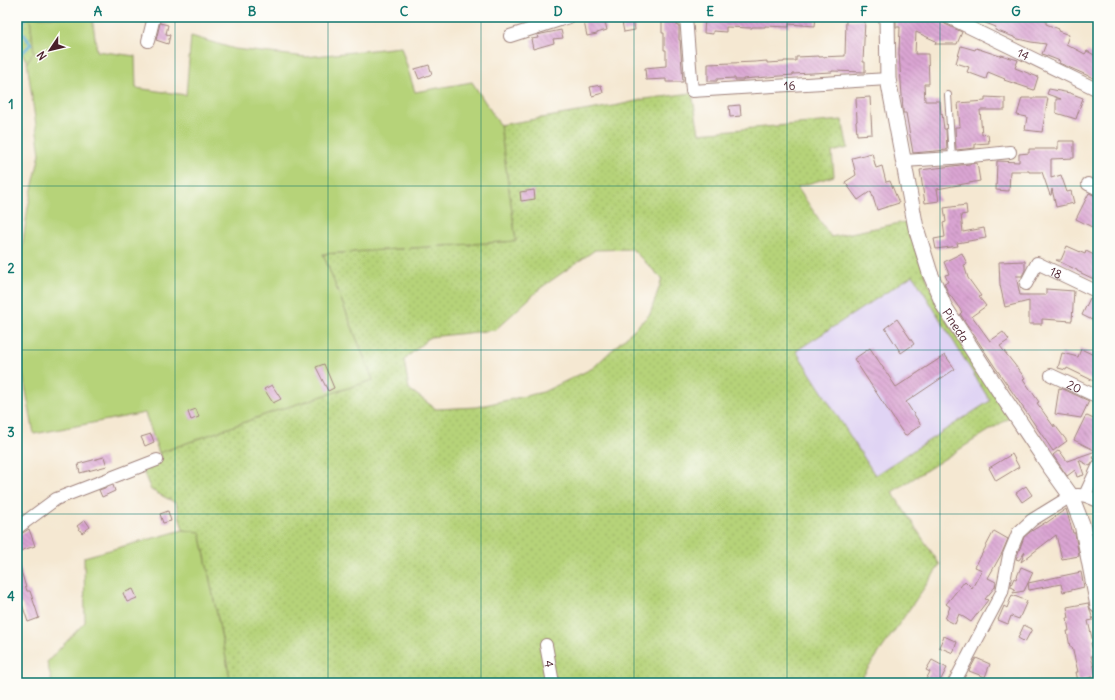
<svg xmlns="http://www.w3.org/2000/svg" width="1115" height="700" viewBox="0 0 1115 700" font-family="Delius,sans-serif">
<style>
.built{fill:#e0d4f4}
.grass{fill:url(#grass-dots);stroke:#807952;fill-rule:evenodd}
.garden{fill:#b6d379;stroke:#807952}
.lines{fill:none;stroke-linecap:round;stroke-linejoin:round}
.stream{stroke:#61b2dc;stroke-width:3}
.building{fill:url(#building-back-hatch)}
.service-casing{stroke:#a0847e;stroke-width:8}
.minor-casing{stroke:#a0847e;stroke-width:14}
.tertiary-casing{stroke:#a0847e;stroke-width:17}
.service{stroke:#fff;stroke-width:6}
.minor{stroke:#fff;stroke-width:12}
.tertiary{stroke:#fff;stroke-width:15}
.grid{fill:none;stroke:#0f766e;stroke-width:1;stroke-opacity:0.55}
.labels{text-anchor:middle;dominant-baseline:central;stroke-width:3;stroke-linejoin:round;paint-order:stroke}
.street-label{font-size:12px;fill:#4a1f2b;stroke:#fdfcf7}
.neatline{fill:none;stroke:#0f766e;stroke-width:1.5}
.grid-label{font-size:13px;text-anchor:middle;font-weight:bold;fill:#0f766e}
</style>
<defs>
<pattern id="grass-dots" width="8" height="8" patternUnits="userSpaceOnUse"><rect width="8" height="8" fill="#b6d379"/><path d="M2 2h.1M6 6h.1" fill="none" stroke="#9eb569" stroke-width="1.8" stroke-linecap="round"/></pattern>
<pattern id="building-back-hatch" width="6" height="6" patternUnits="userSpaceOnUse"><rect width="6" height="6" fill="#daa5d3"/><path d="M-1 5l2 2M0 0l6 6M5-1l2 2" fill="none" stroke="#b386ab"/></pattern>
</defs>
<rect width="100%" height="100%" fill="#fdfcf7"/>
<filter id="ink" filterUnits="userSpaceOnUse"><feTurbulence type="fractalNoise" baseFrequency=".025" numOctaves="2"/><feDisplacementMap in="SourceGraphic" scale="8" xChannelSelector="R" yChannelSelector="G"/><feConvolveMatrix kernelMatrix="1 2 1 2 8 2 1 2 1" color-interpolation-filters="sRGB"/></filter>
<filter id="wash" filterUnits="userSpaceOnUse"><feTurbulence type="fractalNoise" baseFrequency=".012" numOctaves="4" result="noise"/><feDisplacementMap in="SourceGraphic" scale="16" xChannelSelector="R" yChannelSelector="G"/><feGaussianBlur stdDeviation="0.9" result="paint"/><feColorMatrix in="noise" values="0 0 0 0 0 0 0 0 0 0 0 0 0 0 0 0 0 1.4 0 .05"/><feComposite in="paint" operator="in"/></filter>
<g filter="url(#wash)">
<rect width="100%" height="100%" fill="#f5e8d2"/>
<path class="built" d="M913,275L990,401L875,475L796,351Z"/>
<path class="grass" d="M19,17H30L34,52L27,62L17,45Z
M692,93L699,133L842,120L848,148L832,152L834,176L797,187L831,237L905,222L938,307L1009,418L892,492L940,565L858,683H231L200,532L183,530L176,503L151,490L142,469L161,459L159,453L278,410L373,380L323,254L516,241L500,125L619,105L645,99ZM632,249L662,279L650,314L593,368L543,392L476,407L436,409L409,389L404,360L430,337L495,330L542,287L595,250ZM913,275L990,401L875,475L796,351Z"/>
<path class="garden" d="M30,17H92L97,51L135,56L136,88L186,95L191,36L235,49L306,57L401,47L415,92L472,82L500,125L516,241L323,254L373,380L278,410L159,453L145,413L34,434L17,342V282L28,207L40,154L27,62L34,52Z
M183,530L200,532L231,683H52L47,662L85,622L84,557Z"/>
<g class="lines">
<path class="stream" d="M17,58L31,44L21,31L25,17"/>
</g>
<g id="blocks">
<path class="building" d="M621,17H633L635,30L624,32Z
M662,17H678L677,26H679V40H680L683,82H666V79L646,80L645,68L666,66V50H664V33H662Z
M705,17H816L815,26L789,24V27L765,26V27H752V28L726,27V32L713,31V34L704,33Z
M896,17H930L939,21V19L945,24L962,32L957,44H935L936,41L916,32L915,54H928L929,84H924L925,101H940L941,114L942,113L944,129H946L947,150L913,153L906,113H903V110L899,53L900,27H896Z
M973,17H1046V24L1059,29L1058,31L1069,35L1066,44L1085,54L1087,51L1098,57V80L1059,63L1060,61L1042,54L1046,44L1031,42L1014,38V37L995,30L996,27L973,18Z
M604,18L607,30L597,33V34L587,36L584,22Z
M846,20H865L863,62H865V72L832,71V72L793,74V75L743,79V80H735V78L717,79V81H708V64L755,62L767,61V63L784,62V61H796V57L819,56V57L845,56Z
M160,23L168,25L166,34L170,35L168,44L156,40Z
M561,30L563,38L553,39L554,43L533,49L531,39L538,38L537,35Z
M961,46L975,50L976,48L1000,56L1001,55L1018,60L1015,68L1038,77L1034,90L1004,80L1005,79L988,72L986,79L967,72L969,67L956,63Z
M429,65L432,74L419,79L415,69Z
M601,85L603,93L592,96L590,87Z
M1049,89L1070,93L1083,98L1076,119L1056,113V99H1061L1047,94Z
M870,97L872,134L857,135L856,122L857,121L856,98Z
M985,97L1005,98V110H980L982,135L988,134L989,143L975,144V148L956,150L955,127H960L958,103L985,101Z
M1022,98H1048L1042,132L1025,130L1027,117L1017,115Z
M740,105L741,116L730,117L729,106Z
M1058,141H1074V158L1051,159V178L1061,175L1067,192L1071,191L1074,203L1056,207L1052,189L1051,195H1050L1042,172H1029V171H1010L1009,191L996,190L997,161L1019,162V154L1029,153V149H1058Z
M872,153L876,168L882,166L886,182L890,181L899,203L877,210L871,191L858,200L845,182L856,175L852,158Z
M977,163L980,181L937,189L939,201L925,203L920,170Z
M534,190L535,199L521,201L520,192Z
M1089,193L1098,197V230L1076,219Z
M966,205L967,214L961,215L963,232L984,228L986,238L957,243L958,246L936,249L934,239L945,237L943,223L946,222L944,208Z
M1067,246L1085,254L1086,251L1098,257V281L1077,271V270L1056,260H1061Z
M962,253L967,264L964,265L968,278L981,296L979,297L986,306L972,316L990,341L1003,332L1009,340L1000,346L1025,378L1023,379L1039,402L1037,403L1054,427V424L1067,441L1053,451L995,367L960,314L962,312L950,295H949L944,283L948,282L945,275L949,274L944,262Z
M1025,261V270L1022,276H1016L1020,295H1046V289L1074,291L1072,321L1042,319V324H1029V301L1005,307L1000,285L999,262Z
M1090,298L1098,301V307L1092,320L1082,315Z
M897,319L914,344L901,353L885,328Z
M870,348L896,387L945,355L955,369L906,402L921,425L905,436L854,359Z
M1081,349L1098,357V383L1067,368L1066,370L1058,368L1062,353L1078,357Z
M324,364L334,388L328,391L316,367Z
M272,385L281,399L273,403L264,389Z
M1059,388L1063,389L1089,401L1081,418L1055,414Z
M196,409L199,417L191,420L188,412Z
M1087,416L1098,421V452L1097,451L1093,458L1095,459L1090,466L1079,460L1084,475L1077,477L1075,470L1067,476L1053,455L1059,450L1067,461L1096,451L1074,440L1085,417Z
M151,434L154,442L145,446L141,437Z
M1012,454L1019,467L996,481L989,468Z
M104,457L107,466L80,473L78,464Z
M113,485L115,491L102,497L99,490Z
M1026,486L1032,495L1022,502L1016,493Z
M17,505H19L22,515L17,519Z
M1066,509L1073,533H1075L1079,556L1062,559L1056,535L1021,562L1025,552L1019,560L1016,559L1024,537L1030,532L1046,522V523Z
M168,511L171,521L163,523L160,514Z
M85,520L90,527L82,533L77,526Z
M29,529L35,546L17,552V535L21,534Z
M994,531L1008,539L1002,553L988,578L996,582L995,587L985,599L988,600L971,622L959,614L955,624L945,619L950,607L946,604L965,581L972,588L982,570L975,567Z
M19,564L27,591H30L39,618L28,622L22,604L17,605V565Z
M1021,567L1033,572L1028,583L1081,572L1084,587L1063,592L1061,584L1029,590L1028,583L1024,591L1013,593L1015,589L1011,587V585L1014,578L1016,579Z
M133,589L137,598L127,602L123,593Z
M1012,595L1027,601L1019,619L1011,616L1008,624L998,620L1004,606L1007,608Z
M1088,603L1093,620L1088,621L1093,642L1091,643L1094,656H1091L1096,676L1078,681L1076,672H1078L1072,647H1070L1067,631H1069L1067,618H1069L1067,607Z
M1024,625L1032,629L1025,642L1018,638Z
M944,636L957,642L953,653L939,647Z
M976,658L990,664L985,677L969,671Z
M932,660L947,668L939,683H924L930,672L926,670Z"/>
</g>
</g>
<g filter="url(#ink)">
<use href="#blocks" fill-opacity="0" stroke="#a0847e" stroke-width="1"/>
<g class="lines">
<g class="service-casing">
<path id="service" d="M948,95L952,158"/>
</g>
<g class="minor-casing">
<g id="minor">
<path id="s1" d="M686,17L692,91L888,79"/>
<path id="s2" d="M948,17L1098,90"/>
<path d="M510,36L569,17"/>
<path d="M148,41L154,17"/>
<path d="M903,161L952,158L1010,152"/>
<path d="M1088,184L1098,189"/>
<path id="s3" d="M1026,284L1037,263L1098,292"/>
<path id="s4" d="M1051,375L1098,397"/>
<path d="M1085,495L1098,467"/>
<path d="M17,528L56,499L157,460"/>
<path id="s5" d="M546,645L553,683"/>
<path d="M954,683L1002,592L1009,555L1018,533L1032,520L1071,496C1081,493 1089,497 1098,501"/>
</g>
</g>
<g class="tertiary-casing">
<g id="tertiary">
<path id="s6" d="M887,17L888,79L916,228L930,273L944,306L1003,397L1048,464L1071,496L1082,524L1098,606"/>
</g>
</g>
<use href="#service" class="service"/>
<use href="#minor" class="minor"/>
<use href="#tertiary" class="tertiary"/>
</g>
</g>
<path class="grid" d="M175,17V683M328,17V683M481,17V683M634,17V683M787,17V683M940,17V683M17,186H1098M17,350H1098M17,514H1098"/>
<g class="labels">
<g class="street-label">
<text stroke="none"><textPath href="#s2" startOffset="84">14</textPath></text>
<text stroke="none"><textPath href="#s1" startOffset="172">16</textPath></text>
<text stroke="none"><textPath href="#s3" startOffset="45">18</textPath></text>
<text stroke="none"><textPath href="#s6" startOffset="319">Pineda</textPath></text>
<text stroke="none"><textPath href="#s4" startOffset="26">20</textPath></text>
<text stroke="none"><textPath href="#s5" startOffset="19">4</textPath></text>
</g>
</g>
<rect width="1115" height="700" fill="none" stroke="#fdfcf7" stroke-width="44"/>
<g transform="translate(50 50) rotate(235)" stroke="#fdfcf7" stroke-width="3" paint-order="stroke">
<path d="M0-3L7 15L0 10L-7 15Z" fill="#4a1f2b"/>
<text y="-6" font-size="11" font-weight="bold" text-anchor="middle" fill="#4a1f2b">N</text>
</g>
<rect x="22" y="22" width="1071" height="656" class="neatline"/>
<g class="grid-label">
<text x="98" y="16">A</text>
<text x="252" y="16">B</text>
<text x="404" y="16">C</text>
<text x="558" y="16">D</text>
<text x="710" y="16">E</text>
<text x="864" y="16">F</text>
<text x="1016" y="16">G</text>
<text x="11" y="109">1</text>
<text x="11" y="273">2</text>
<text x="11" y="437">3</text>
<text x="11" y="601">4</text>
</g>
</svg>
